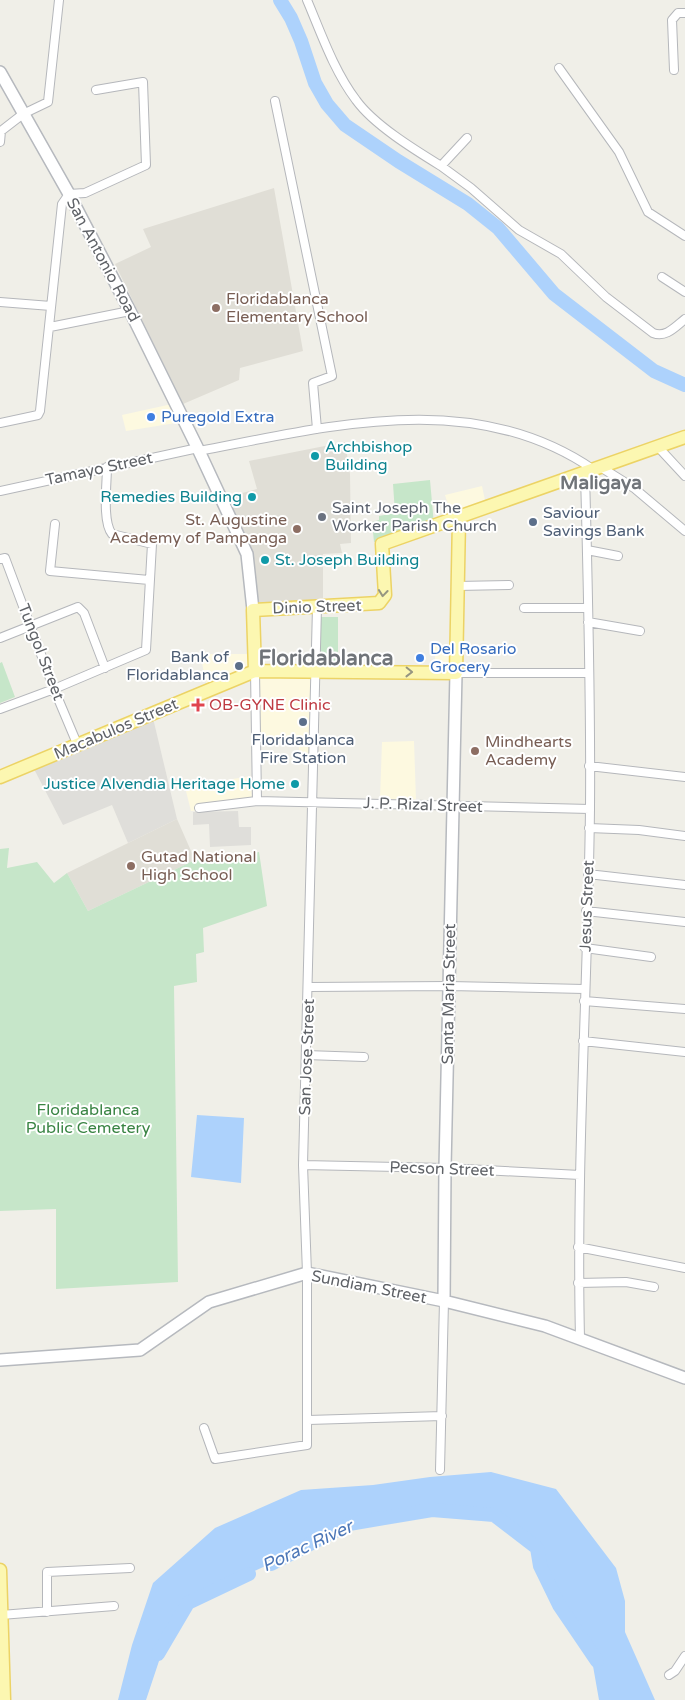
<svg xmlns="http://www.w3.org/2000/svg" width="685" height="1700" viewBox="0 0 685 1700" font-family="'Varela Round',sans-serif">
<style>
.commercial{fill:#fdf9e0}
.industrial{fill:#dfdeda}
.education{fill:#e0ded6}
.green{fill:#c6e6c9}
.water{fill:#add2fc}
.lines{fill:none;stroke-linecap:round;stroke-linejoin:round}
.river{stroke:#add2fc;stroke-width:14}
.street-casing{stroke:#b5b7bb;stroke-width:10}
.secondary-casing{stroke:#b6b9be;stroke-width:14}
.primary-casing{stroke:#ecd365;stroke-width:15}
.street{stroke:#fff;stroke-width:8}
.secondary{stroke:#fff;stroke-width:11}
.primary{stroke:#fcf7b1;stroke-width:12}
.oneway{stroke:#969681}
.education-dot{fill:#8d6e63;stroke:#fff;stroke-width:2}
.shop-dot{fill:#3f7fe0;stroke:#fff;stroke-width:2}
.culture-dot{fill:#0f9aa8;stroke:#fff;stroke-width:2}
.worship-dot{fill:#6b7280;stroke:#fff;stroke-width:2}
.service-dot{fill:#5c6f8a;stroke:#fff;stroke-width:2}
.health-dot{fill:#e0444e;stroke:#fff;stroke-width:2}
.labels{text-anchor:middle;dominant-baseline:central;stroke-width:4;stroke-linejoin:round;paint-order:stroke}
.street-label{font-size:16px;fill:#5f6267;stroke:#fff}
.education-label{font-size:16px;fill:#785e54;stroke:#fff;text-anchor:start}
.shop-label{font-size:16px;fill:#366cbe;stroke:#fff;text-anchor:start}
.culture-label{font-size:16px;fill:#0d838f;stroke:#fff;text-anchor:start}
.worship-label{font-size:16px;fill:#5b616d;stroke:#fff;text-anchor:start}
.service-label{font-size:16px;fill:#4e5e75;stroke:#fff;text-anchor:start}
.health-label{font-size:16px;fill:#be3a42;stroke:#fff;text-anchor:start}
.park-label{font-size:16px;fill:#398443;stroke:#fff}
.water-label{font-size:18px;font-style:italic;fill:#4b76b7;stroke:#fff}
.quarter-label{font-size:19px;font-weight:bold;fill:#707479;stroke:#fff}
.district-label{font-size:21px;font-weight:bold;fill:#707479;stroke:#fff}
</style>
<rect width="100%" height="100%" fill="#f0efe8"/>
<path class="commercial" d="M172,404L182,422L126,431L122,415Z
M482,486L486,505L452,517L445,495Z
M435,646H450L451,668L435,669Z
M200,654H249L250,664L248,668L207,686Z
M260,678H311L310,754L299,753V740L258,744Z
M414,741L416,800L380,799L382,742Z
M251,776L252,806L191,811L185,787Z"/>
<path class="industrial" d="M153,718L177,819L128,843L112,805L63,825L34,769Z
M238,811L239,827H251V845L210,847L209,824L193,825V812Z"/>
<path class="education" d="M274,188L303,351L240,368L239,380L183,404L115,264L151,247L143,229Z
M345,442L350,474L351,543L340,544L342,553L323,554V601L259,604L250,548L228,497L257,489L249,461Z
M177,819L195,860L88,911L67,873Z"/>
<path class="green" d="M430,480L434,525L374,542L372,522L379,520V516L395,513L393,484Z
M316,617H338V663L316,664Z
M2,662L15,697L0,703V663Z
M9,848L7,868L37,862L54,883L67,873L88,911L195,860L259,852L267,906L203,928L204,952L196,954L197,982L174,986L178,1282L56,1289V1209L0,1211V849Z"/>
<path class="water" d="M197,1115L244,1118L241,1183L191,1177Z
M491,1472L556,1489L616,1568L625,1601V1632L655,1700H599L590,1649L559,1605L537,1548L511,1522L475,1507L396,1512L331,1529L285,1557L198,1597L175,1621L161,1655L146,1700H118L132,1645L153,1583L215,1528L301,1490L373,1485L430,1477Z"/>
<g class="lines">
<path class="river" d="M280,0L291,18L301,41L315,83L327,104L345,125L398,161L468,204L498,228L554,294L654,371L685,385
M271,1564L349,1524L432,1510L494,1515L537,1548L540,1566L559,1605L597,1661
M158,1654L188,1603L249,1574"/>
<g class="street-casing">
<path id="street" d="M307,0C321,33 334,71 356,100C374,125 415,150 441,166L467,138
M559,68L619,152L648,212L685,236
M674,70L672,20L678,13H685
M275,101L332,376L313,383L317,429
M0,142L1,131L23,114L48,102L59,0
M441,166L471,188L519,230L561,254L606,297L653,333C666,338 675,327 685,319
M662,277L685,292
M0,302L51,306
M50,327L130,311
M0,423L38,415L40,411L62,204L69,194L85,193L146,165L143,82L96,90
M659,448L685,476
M199,451C331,426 474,387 594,470
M602,468L634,488L685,531
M0,491L198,448
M55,524L50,571L149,580
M587,550L618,556
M0,559L5,558L54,689L78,746
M457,586L509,585
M524,608H588
M588,622L640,631
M0,638L78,607L84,613L105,668
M255,671L257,801
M456,673H589
M0,709L54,689L146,650L152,544L112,534C102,522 107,483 107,467
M589,766L685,777
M199,808L257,801L590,809
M589,828L639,830L685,836
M588,874L685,885
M586,911L685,922
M585,948L651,957
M309,987L449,986L584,989
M584,1001L685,1009
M583,1041L685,1052
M306,1055L364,1057
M303,1165L445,1168L580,1175
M578,1247L685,1268
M578,1283L626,1282L654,1287
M580,1338C576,1161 588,985 590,809C591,697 588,586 585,474
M308,1420L442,1416
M204,1428L215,1459L307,1445V1273L303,1165L317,607
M440,1470L444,1301
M47,1612V1572L130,1568
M1,1615L114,1606
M669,1675L675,1671L685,1656"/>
</g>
<g class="secondary-casing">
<path id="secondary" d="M0,72L69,194L130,311L199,451L247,554L253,610
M444,1301L445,1168L456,673
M0,1360L140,1350L209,1302L307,1273L444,1301L545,1326L685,1378"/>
</g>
<g class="primary-casing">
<path id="primary" d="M255,671L253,610L379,603L385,595L382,544L685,437
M0,777L255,671L456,673L459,519
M0,1570L4,1700"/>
</g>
<use href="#street" class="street"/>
<use href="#secondary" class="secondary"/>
<use href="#primary" class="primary"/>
</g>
<defs><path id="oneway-chevron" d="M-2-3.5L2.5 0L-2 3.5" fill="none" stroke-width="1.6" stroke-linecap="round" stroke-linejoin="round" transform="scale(1.25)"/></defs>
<g class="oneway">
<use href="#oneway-chevron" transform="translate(383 593) rotate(96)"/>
<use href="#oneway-chevron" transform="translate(409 672) rotate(1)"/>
</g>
<g class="education-dot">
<circle cx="216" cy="308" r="5"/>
<circle cx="297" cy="529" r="5"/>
<circle cx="475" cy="751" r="5"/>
<circle cx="131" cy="866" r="5"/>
</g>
<g class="shop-dot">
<circle cx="151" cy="417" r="5"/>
<circle cx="420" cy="658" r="5"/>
</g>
<g class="culture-dot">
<circle cx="315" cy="456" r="5"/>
<circle cx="252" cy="497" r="5"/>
<circle cx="265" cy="560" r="5"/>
<circle cx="295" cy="784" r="5"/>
</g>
<circle class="worship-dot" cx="322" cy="517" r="5"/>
<g class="service-dot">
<circle cx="533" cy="522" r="5"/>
<circle cx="239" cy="666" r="5"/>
<circle cx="303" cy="722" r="5"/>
</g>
<path class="health-dot" d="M195.5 697.5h5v5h5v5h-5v5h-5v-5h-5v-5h5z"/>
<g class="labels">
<g class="street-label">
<text transform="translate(103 260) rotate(62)">San Antonio Road</text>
<text transform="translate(99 469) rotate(-12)">Tamayo Street</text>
<text transform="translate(317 607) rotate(-2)">Dinio Street</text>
<text transform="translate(41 652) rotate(69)">Tungol Street</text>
<text transform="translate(116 729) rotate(-23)">Macabulos Street</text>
<text transform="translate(423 805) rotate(2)">J. P. Rizal Street</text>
<text transform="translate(587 906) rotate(-88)">Jesus Street</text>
<text transform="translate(449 994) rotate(-89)">Santa Maria Street</text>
<text transform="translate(307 1057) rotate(-88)">San Jose Street</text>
<text transform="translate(442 1169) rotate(2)">Pecson Street</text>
<text transform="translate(369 1287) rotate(11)">Sundiam Street</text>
</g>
<g class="education-label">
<text x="226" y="299">Floridablanca<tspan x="226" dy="18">Elementary School</tspan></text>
<text x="287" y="520" text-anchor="end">St. Augustine<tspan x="287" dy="18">Academy of Pampanga</tspan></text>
<text x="485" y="742">Mindhearts<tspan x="485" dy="18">Academy</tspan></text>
<text x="141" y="857">Gutad National<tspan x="141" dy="18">High School</tspan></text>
</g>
<g class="shop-label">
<text x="161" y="417">Puregold Extra</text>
<text x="430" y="649">Del Rosario<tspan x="430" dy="18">Grocery</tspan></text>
</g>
<g class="culture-label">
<text x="325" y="447">Archbishop<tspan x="325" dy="18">Building</tspan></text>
<text x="242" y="497" text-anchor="end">Remedies Building</text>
<text x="275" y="560">St. Joseph Building</text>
<text x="285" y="784" text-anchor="end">Justice Alvendia Heritage Home</text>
</g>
<g class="worship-label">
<text x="332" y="508">Saint Joseph The<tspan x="332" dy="18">Worker Parish Church</tspan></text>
</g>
<g class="service-label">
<text x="543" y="513">Saviour<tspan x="543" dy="18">Savings Bank</tspan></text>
<text x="229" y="657" text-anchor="end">Bank of<tspan x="229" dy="18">Floridablanca</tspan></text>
<text x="303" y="740" text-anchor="middle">Floridablanca<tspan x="303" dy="18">Fire Station</tspan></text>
</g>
<g class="health-label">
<text x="209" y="705">OB-GYNE Clinic</text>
</g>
<g class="park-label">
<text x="88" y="1110">Floridablanca<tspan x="88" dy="18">Public Cemetery</tspan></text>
</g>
<g class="water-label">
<text transform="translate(307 1546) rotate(-25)">Porac River</text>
</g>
<g class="quarter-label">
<text x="601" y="483">Maligaya</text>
</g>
<g class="district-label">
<text x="326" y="658">Floridablanca</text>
</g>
</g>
</svg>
